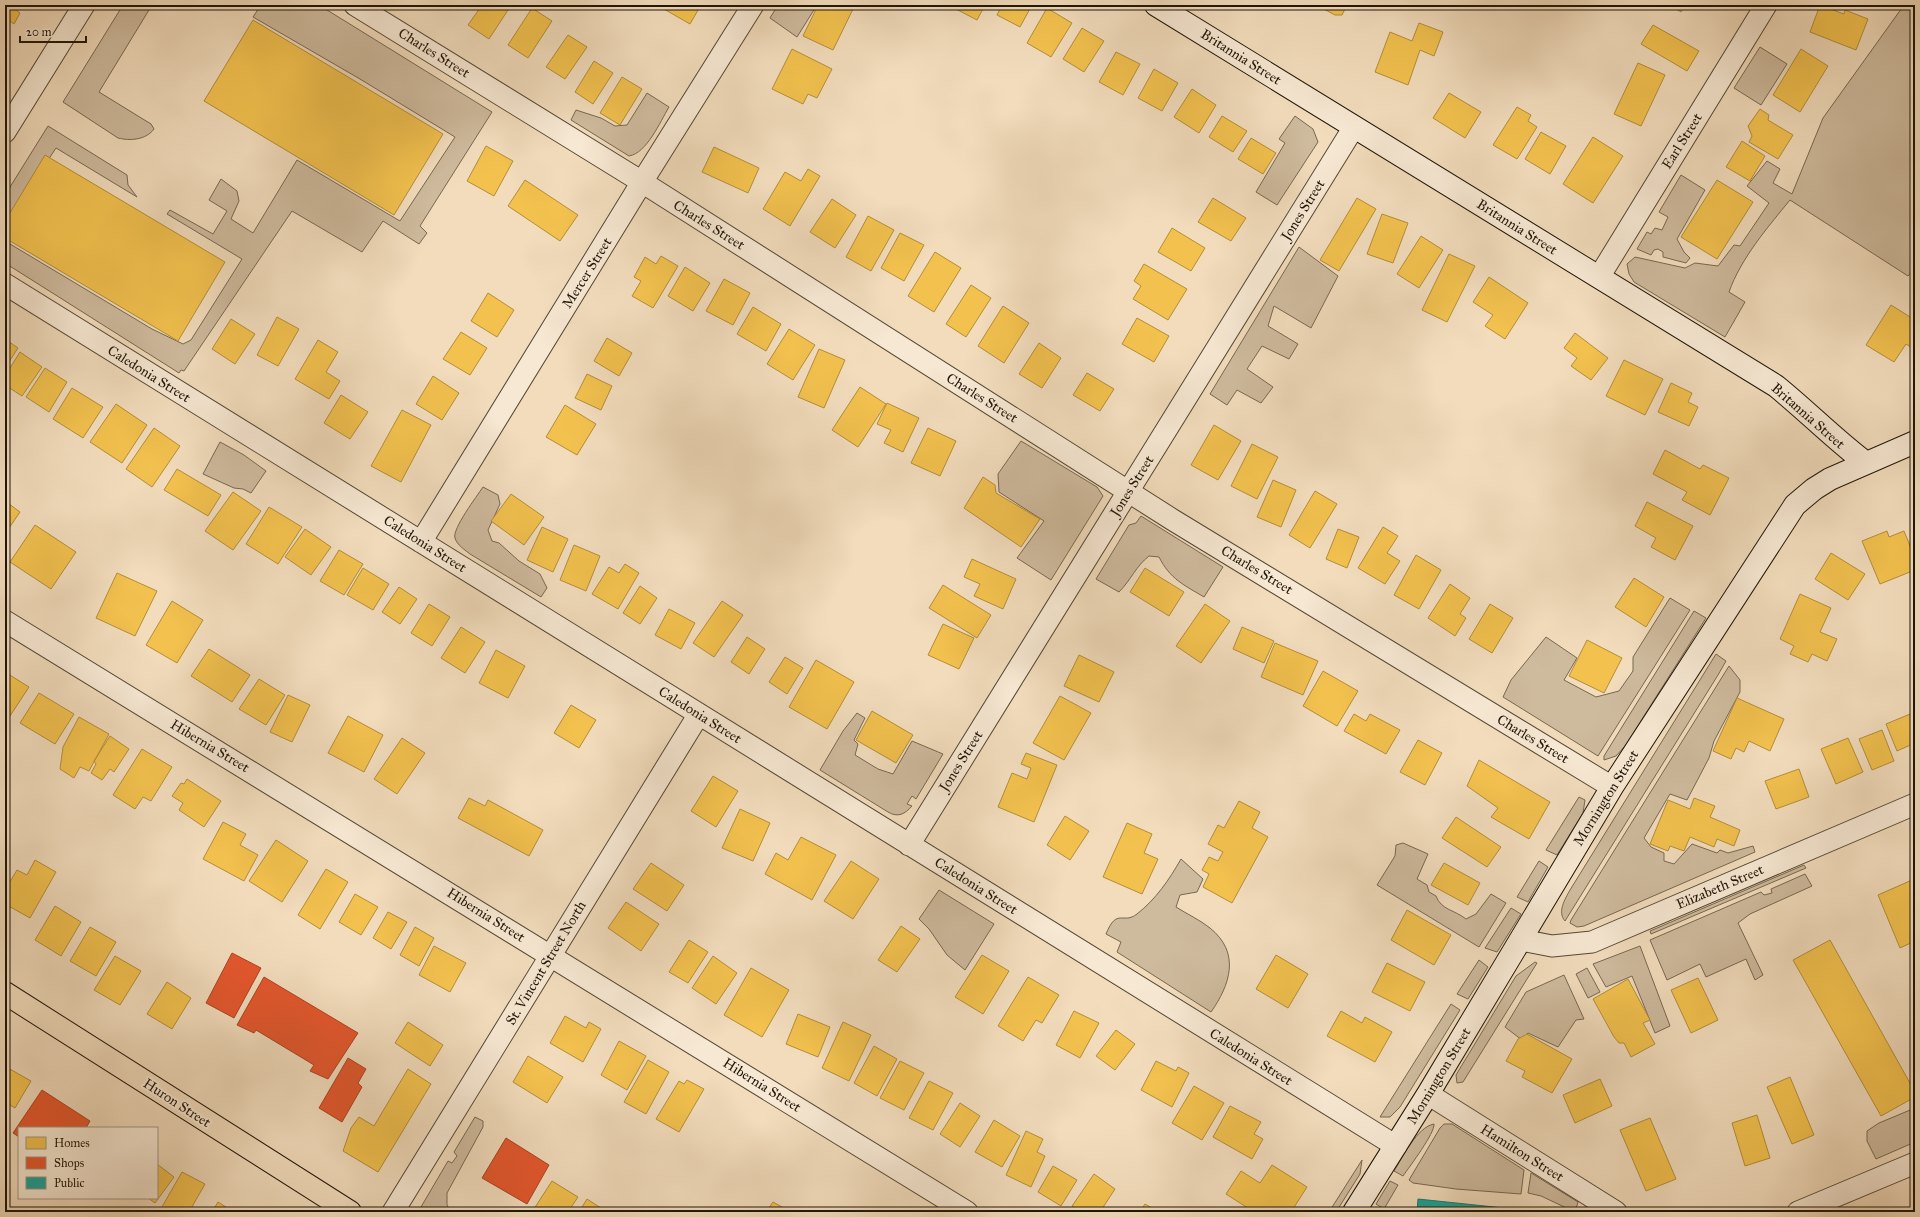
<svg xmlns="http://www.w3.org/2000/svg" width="1920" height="1217" viewBox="0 0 1920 1217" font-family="'IM FELL Great Primer',serif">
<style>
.green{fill:#ceba9d;stroke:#766852}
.homes{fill:#f2c14e;stroke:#b38d39}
.shops{fill:#e4572e;stroke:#a94323}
.public{fill:#17a398;stroke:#19786d}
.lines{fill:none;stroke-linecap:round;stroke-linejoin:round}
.street-casing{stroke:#544735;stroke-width:23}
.secondary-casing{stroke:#1f1508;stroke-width:24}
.primary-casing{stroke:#1f1508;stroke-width:24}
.street{stroke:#f7e8d3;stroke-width:21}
.secondary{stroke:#f7e8d3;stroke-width:22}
.primary{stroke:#f2dcbc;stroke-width:22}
.labels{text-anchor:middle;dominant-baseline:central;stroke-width:4;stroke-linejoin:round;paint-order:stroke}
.street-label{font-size:14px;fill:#1f1508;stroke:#f7e8d3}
</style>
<rect width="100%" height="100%" fill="#f2dcbc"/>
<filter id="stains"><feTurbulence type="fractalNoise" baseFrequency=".005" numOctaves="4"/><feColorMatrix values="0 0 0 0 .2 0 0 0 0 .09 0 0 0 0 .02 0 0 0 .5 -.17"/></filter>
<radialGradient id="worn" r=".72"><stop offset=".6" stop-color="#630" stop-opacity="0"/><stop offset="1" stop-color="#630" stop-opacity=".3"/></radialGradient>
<path class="green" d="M123,5H152L99,92L151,124L154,129C146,140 130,141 118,138L63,102Z
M261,5H319L492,112L420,226L427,233L419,244L383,221L362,252L292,211L184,371L181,370L179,373L5,263V241L152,329L183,344L191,340L242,259L167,214L170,210L213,234L227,211L209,200L221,179L237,191L239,201L231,219L253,233L297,160L400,221L455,137L360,79L253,17Z
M778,5H817L797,37L770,18Z
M1904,5H1915V268L1908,276L1790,200C1768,227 1741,258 1729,292L1745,302L1725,337L1634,282L1629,274L1627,264L1635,257L1685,268L1695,263L1718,266L1734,245L1740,246L1769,203L1747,186L1767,161L1780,169L1773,183L1792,194L1823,118Z
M1760,47L1787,64L1761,105L1734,88Z
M647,93L669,107C660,122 647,153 629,156L571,120L576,110L601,118L615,126L627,125Z
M1295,116L1313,129L1318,142L1277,205L1256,192L1285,143L1279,139Z
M48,126L127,175L128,185L137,197L56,148L5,225V195Z
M1681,175L1705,190L1677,239L1684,252L1690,258L1686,263L1663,257V252L1658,249L1654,250L1651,255L1637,249L1647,232L1651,234L1655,228L1662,230L1668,217L1659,212Z
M1299,247L1338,276L1311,328L1274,306L1268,326L1298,344L1289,359L1262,346L1247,369L1273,387L1261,403L1237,390L1227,405L1210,394Z
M1021,441L1097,487L1103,496L1051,580L1017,558L1044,521L999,492L998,474Z
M220,442L244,455L266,471L251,493L243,489L234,488L203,474Z
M483,487L498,495L500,504L488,530L492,541L499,543L519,561L540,574L547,588L541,597L470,554C465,550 457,545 455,538C452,529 477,496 483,487Z
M1141,516L1223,567L1204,597C1184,585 1170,579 1159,557L1149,556C1136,566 1131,580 1119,592L1096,579L1129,525L1136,523Z
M1670,598L1690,610L1598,756L1503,697L1511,680L1546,637L1577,658L1564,680L1596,697L1619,691L1633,671V657Z
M1694,611L1706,618L1625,746L1616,756L1604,760V756L1612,743Z
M1716,654L1726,661L1718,675L1565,921C1557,912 1565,899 1570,890Z
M1729,666L1740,680V692L1714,741L1709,758L1687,800L1670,794L1644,838L1651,847L1664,853V861L1674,864L1692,844L1717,853L1720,850L1728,853L1753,846L1755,852L1584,926L1577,927L1570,923L1571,920Z
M857,713L865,718L854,740L858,744L855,755L878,769L893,774L912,741L943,754L916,799L912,796L907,804L912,806C905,814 898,818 888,812L820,770L843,731Z
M1579,797L1585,800L1583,813L1557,855L1546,850Z
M1403,843L1428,854L1417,879L1427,885L1429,892L1436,896C1441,910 1455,910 1466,919L1476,914L1491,894L1506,903L1479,947L1377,885L1395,856L1396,845Z
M1181,859L1203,879L1197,892L1180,895L1176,907C1187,914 1200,920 1210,928C1241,953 1230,985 1211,1012L1117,952L1121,942L1106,934C1117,907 1123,925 1137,914C1156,899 1169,880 1181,859Z
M1539,861L1548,867L1528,902L1517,897Z
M1804,865L1806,868L1651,934L1650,931Z
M1805,874L1812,886L1750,914L1738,923L1763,975L1755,980L1746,959L1706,977L1700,964L1667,980L1650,940L1761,892L1764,895L1772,893L1771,889Z
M939,890L994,924L965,970L947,955L929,929L919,919Z
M1511,908L1521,914L1497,952L1485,948Z
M1640,946L1670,1026L1655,1033L1632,976L1606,987L1593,964Z
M1479,960L1488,967L1468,999L1457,994Z
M1535,962L1537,963L1463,1082L1457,1083L1456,1075L1516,976Z
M1587,968L1600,992L1588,998L1576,974Z
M1564,975L1584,1019L1576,1020L1558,1047L1528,1033L1522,1040L1505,1027L1526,992Z
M1451,1004L1460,1010L1400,1107L1390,1117H1380Z
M1915,1108V1142L1876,1159L1867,1141V1131L1879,1123Z
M475,1117L483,1121V1127L447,1193V1205L451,1212H421V1207L448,1161L452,1163L457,1156L454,1152Z
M1434,1124C1435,1133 1410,1166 1403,1176L1394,1171C1403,1157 1417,1127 1434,1124Z
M1444,1124H1452L1524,1170L1521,1194L1456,1189L1413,1183L1409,1180L1440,1128Z
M1362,1160L1360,1174L1336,1212H1329Z
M1531,1173L1578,1202L1575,1212L1541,1196L1528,1193Z
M1390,1181L1398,1185L1384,1209L1376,1204Z"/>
<path class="homes" d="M5,5H9L20,13L14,24L5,18Z
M482,5H500L508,10L489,39L468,25Z
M657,5H701L690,24Z
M818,5H855L833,50L803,36Z
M953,5H985L977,20L952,7Z
M1002,5H1032L1020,27L997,15Z
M1316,5H1347L1342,15H1335Z
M1669,5H1685L1681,12Z
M1820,5L1844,14L1845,10L1868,19L1856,50L1810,32Z
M532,8L552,21L528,58L508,45Z
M1047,8L1072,23L1051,57L1027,43Z
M253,20L443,134L394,215L204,101Z
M1419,23L1443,32L1434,56L1420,50L1408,85L1375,72L1390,32L1412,41Z
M1653,25L1699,51L1687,71L1641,44Z
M1082,28L1104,41L1084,72L1063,59Z
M568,35L587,47L565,79L546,67Z
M792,49L832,69L817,98L808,94L803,104L772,89Z
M1801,49L1828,66L1800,112L1773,95Z
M1116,52L1140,64L1123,95L1099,82Z
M594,61L613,73L593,104L575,92Z
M1638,63L1665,75L1641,126L1614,114Z
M1154,69L1178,83L1162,111L1138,98Z
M622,77L642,89L620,125L600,113Z
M1192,89L1216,105L1199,133L1174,117Z
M1449,93L1481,112L1465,138L1433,118Z
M1517,107L1531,115L1528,121L1537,127L1517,159L1493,145Z
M1760,109L1769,115L1768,120L1793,135L1778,159L1749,142L1752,136L1748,126Z
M1222,116L1247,131L1233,152L1209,137Z
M1541,132L1566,146L1550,174L1525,159Z
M1593,137L1623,156L1593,203L1563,184Z
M1251,138L1276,153L1263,174L1238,159Z
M1742,141L1765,156L1750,181L1726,167Z
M486,146L513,161L494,196L467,181Z
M714,147L759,168L748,193L702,172Z
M45,155L225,262L178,341L5,238V221Z
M808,169L820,176L790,226L763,209L785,172L801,181Z
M525,180L578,215L560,241L508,206Z
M1717,180L1753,202L1717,259L1681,237Z
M1213,198L1246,218L1231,241L1198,222Z
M1357,198L1376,209L1339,271L1320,260Z
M832,199L856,215L835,248L810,232Z
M1382,214L1408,223L1393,263L1367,254Z
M868,216L894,230L871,271L846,257Z
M1172,228L1205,248L1191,271L1158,252Z
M900,233L924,245L904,281L881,268Z
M1421,236L1443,250L1419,288L1397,274Z
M935,252L961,268L934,312L908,296Z
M1449,254L1475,266L1447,322L1422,310Z
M661,256L678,266L653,308L632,296L641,281L634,277L645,257L656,264Z
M1144,264L1187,289L1168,320L1133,299L1141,286L1134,281Z
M685,267L710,283L693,311L668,296Z
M1489,277L1528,303L1505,339L1485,326L1493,315L1473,302Z
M724,279L750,293L733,325L706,311Z
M971,285L991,298L966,337L946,324Z
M488,293L514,310L497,337L471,321Z
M1891,305L1915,320V347L1914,349L1906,344L1894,362L1866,345Z
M1003,306L1029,323L1004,363L978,346Z
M753,307L781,324L766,351L737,334Z
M277,317L299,329L278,366L257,355Z
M1137,318L1169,336L1154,362L1122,344Z
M231,319L255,334L235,364L212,349Z
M789,329L815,345L793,380L767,364Z
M461,332L487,348L470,375L443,359Z
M1575,333L1608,358L1591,380L1571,366L1577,358L1564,348Z
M607,338L632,353L619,376L594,361Z
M5,339L18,348L5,368Z
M318,340L338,352L326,372L340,381L329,399L295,379Z
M1039,343L1061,358L1042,388L1019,374Z
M819,349L845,360L824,408L798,397Z
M20,352L42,367L22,396L5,385V376Z
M1624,360L1663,379L1645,415L1606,396Z
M45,368L67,382L49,412L26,397Z
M1087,373L1114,389L1100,411L1073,395Z
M587,374L612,386L601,410L575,398Z
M433,376L459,393L442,420L416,404Z
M1671,383L1692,393L1688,402L1698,407L1689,426L1658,412Z
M860,387L886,404L858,447L832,430Z
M72,388L103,407L83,438L53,419Z
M341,395L368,412L350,439L324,423Z
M887,403L919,418L903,452L884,443L891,430L877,424Z
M116,404L147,425L122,463L90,442Z
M565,405L596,424L577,455L546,437Z
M402,410L431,425L401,482L371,466Z
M1214,425L1241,441L1218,480L1191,465Z
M154,428L180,446L152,487L126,469Z
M928,428L956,441L940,476L911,463Z
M1252,444L1278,457L1257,499L1231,486Z
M1665,450L1700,469L1703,465L1729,478L1710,515L1682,500L1687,492L1653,474Z
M177,469L221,495L208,516L164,490Z
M983,477L995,485L996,493L1040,519L1021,547L964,508Z
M1273,480L1296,490L1281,527L1257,517Z
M1315,491L1337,504L1310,548L1289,535Z
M233,492L261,511L233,550L205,531Z
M511,494L544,517L524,545L491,521Z
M5,501L20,512L5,534Z
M1647,502L1693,526L1675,560L1651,547L1656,538L1635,526Z
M269,507L302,527L278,564L246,544Z
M35,525L76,552L51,589L10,562Z
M542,527L568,539L553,572L527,560Z
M1383,527L1398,536L1387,553L1400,561L1385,584L1358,568Z
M305,529L331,547L311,575L285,557Z
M1338,529L1359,537L1347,568L1326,559Z
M1887,531L1889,537L1904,531L1915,558V570L1880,584L1862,541Z
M574,545L600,556L586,591L560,580Z
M339,550L363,564L344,595L320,581Z
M1831,553L1865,574L1848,600L1815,579Z
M1416,555L1441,570L1419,609L1394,595Z
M972,559L1016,579L1003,609L974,596L980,584L964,577Z
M625,564L639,573L618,609L592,594L609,567L619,573Z
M363,568L389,584L373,610L347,595Z
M1145,568L1184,592L1169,616L1130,592Z
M117,573L157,591L135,636L96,618Z
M1634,578L1664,597L1646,627L1615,607Z
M1450,584L1470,598L1460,614L1466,618L1455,636L1428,618Z
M943,585L991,615L977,638L929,608Z
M640,586L657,598L640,624L623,613Z
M399,587L417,599L400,624L382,612Z
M1800,594L1831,608L1820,632L1837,639L1827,661L1812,654L1808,662L1790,654L1794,646L1780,639Z
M172,601L203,620L177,663L146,645Z
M722,601L743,615L714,657L693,643Z
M429,604L450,617L432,646L411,633Z
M1205,604L1230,621L1201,663L1176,646Z
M1490,604L1513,618L1492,653L1469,639Z
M669,609L695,623L681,649L655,635Z
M943,624L974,638L959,669L928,655Z
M461,627L485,642L465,673L441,658Z
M1242,627L1274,641L1264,663L1233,649Z
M747,637L765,649L749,674L731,662Z
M1587,640L1622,658L1604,693L1569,676Z
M1275,643L1318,661L1303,695L1261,677Z
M209,649L250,675L232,702L191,676Z
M496,650L525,666L508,698L479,683Z
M1079,655L1114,672L1099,702L1064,686Z
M785,657L803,668L787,694L769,682Z
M816,660L854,682L827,729L789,707Z
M1323,671L1358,691L1337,726L1303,706Z
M5,672L29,687L10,716L5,712Z
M259,679L285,695L266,725L239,709Z
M39,693L74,714L55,744L20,723Z
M288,695L310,705L292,742L270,732Z
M1060,696L1091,713L1064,760L1033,743Z
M1737,698L1784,719L1770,751L1749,741L1744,752L1736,748L1731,759L1713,751Z
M571,705L596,720L579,748L554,733Z
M872,711L913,735L896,763L856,740Z
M1915,712V743L1897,751L1886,724Z
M1354,714L1366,721L1370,714L1400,730L1386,754L1344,731Z
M348,716L383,735L364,772L328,753Z
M79,717L109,734L89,771L80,767L74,778L60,769L63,747Z
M1882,730L1894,761L1872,770L1859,739Z
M110,736L129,749L114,772L110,769L102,780L91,773L96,764L94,761Z
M402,738L425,753L397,794L374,779Z
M1848,738L1863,772L1836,784L1821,749Z
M1418,740L1442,753L1425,785L1400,772Z
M142,749L172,767L151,801L143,797L135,809L113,795Z
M1026,753L1057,765L1034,822L998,807L1012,773L1027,779L1031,768L1021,764Z
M1479,760L1550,802L1529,839L1491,817L1498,808L1467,786Z
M1799,769L1809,797L1776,809L1765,781Z
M713,776L738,791L716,827L691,811Z
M187,779L221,801L204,827L179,810L183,803L172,796L181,783L184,784Z
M469,798L485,806L488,800L543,830L529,856L458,818Z
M1694,798L1715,806L1710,817L1740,830L1734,846L1717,839L1714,847L1690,837L1684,851L1670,846L1668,851L1650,844L1668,800L1690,809Z
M1239,801L1260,812L1252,828L1268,837L1232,903L1203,887L1209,874L1202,870L1209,857L1218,861L1223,852L1208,844L1218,825L1224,828Z
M740,809L770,823L753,861L722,848Z
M1065,816L1089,831L1070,860L1047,845Z
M1456,817L1501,847L1487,867L1442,838Z
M223,822L246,834L240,845L258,855L244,881L203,859Z
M1127,823L1152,834L1144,853L1158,859L1142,894L1103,877Z
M801,837L836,855L812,900L765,874L776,853L788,860Z
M276,840L308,861L282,902L249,881Z
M35,860L56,872L30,918L5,904V890L17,870L27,875Z
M851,861L879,879L853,919L824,901Z
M651,863L684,885L667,911L633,889Z
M1444,863L1480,883L1468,905L1431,885Z
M326,869L348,882L320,929L298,915Z
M1912,880L1915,886V941L1900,948L1878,895Z
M355,894L378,907L361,935L339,922Z
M626,902L659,924L641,951L608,928Z
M55,906L81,922L61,956L35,940Z
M1407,910L1451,935L1434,965L1391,940Z
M388,912L407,922L391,949L373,938Z
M901,926L920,939L897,972L878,960Z
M90,927L116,942L96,976L70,961Z
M415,927L434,938L419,966L400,955Z
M689,940L708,952L688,983L669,972Z
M1830,940L1915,1092V1097L1881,1116L1793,960Z
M434,946L466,963L450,992L419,975Z
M982,955L1009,971L983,1014L955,997Z
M1276,955L1308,974L1288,1008L1256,989Z
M115,956L141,971L120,1005L94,990Z
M713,956L737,973L716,1004L692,988Z
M1387,963L1425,982L1410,1011L1372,992Z
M751,968L789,990L762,1037L724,1015Z
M1028,977L1059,995L1042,1023L1036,1020L1023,1041L998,1026Z
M1698,978L1718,1020L1691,1033L1671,990Z
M1628,979L1650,1020L1643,1023L1655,1044L1631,1057L1624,1043H1619L1614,1037L1593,999Z
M167,982L191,998L172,1029L147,1014Z
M1074,1011L1099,1023L1080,1058L1056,1045Z
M1341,1011L1362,1023L1365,1017L1392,1032L1375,1062L1327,1036Z
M798,1014L830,1027L818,1057L786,1044Z
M565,1016L586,1028L589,1022L601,1029L583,1062L550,1043Z
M408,1022L443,1045L430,1066L395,1043Z
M843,1022L871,1035L849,1081L822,1068Z
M1116,1030L1135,1044L1115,1070L1096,1056Z
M1527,1034L1572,1059L1552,1093L1522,1077L1525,1071L1506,1061L1518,1039Z
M619,1041L646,1056L627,1090L601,1075Z
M874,1046L897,1059L877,1096L854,1083Z
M528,1056L563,1077L547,1103L513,1082Z
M648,1060L669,1072L646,1114L624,1102Z
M900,1061L924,1073L904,1110L880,1098Z
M1156,1061L1176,1071L1178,1067L1189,1073L1172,1107L1141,1090Z
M8,1068L31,1081L15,1108L5,1102V1074Z
M408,1069L431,1084L378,1172L343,1151L351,1128L359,1117L374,1126Z
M1790,1077L1814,1135L1792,1144L1767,1087Z
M1600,1079L1612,1106L1575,1123L1563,1095Z
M687,1080L704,1089L679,1132L656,1119L679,1081L684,1084Z
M929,1081L953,1093L933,1130L909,1118Z
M1194,1086L1224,1103L1202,1140L1172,1123Z
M960,1103L980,1116L960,1147L940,1134Z
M1230,1106L1261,1122L1254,1134L1263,1139L1252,1159L1213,1137Z
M1757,1115L1770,1158L1745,1166L1732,1123Z
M1650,1118L1676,1179L1646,1191L1620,1130Z
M994,1120L1020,1136L1002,1167L975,1152Z
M1026,1131L1043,1139L1037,1152L1045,1156L1031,1187L1006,1175Z
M157,1164L174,1177L155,1203L148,1198H157Z
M1272,1165L1307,1187L1291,1212H1254L1226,1194L1241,1171L1260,1183Z
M1053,1166L1077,1180L1061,1206L1038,1192Z
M182,1172L205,1184L189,1212H159Z
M1094,1174L1115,1189L1100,1212H1081L1072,1206Z
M552,1181L578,1197L568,1212H532Z
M587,1199L607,1212H579Z
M218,1202L234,1212H212Z
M773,1202L791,1212H766Z
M1145,1204L1159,1212H1140Z"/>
<path class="shops" d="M232,953L261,968L234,1018L206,1003Z
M264,977L358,1033L328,1079L310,1071L314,1065L256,1030L254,1033L237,1025Z
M348,1058L366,1069L358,1083L362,1087L342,1122L319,1108Z
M42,1090L90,1121L86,1128H19V1137L13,1133Z
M506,1138L549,1165L527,1204L482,1178Z"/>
<path class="public" d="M1418,1199L1542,1212H1417Z"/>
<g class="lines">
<g class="street-casing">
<path id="street" d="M355,5L642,182L1173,520L1612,787
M5,132L84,5
M1599,277L1766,5
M5,284L1396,1146
M421,542L642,182L753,5
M5,621L967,1212
M909,845L1354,127
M1521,940L1552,946L1592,942L1915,804
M1428,1094L1616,1212
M393,1212L699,714
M1798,1212L1915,1163"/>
</g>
<g class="secondary-casing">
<path id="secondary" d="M1156,5L1776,386C1807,411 1834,439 1866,463
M1354,1212L1428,1094L1612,787L1795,505L1814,489L1830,479L1915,442"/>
</g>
<g class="primary-casing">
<path id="primary" d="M5,993L350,1212"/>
</g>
<use href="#street" class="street"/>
<use href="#secondary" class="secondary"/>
<use href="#primary" class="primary"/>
</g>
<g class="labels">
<g class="street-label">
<text transform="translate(434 53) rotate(32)">Charles Street</text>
<text transform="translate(1241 57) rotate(32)">Britannia Street</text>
<text transform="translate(1682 141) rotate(-58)">Earl Street</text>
<text transform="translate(1303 210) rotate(-58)">Jones Street</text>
<text transform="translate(709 225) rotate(32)">Charles Street</text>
<text transform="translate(1517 227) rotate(32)">Britannia Street</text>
<text transform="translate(587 273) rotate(-58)">Mercer Street</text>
<text transform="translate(149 374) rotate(32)">Caledonia Street</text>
<text transform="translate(982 398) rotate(32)">Charles Street</text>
<text transform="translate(1808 416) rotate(41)">Britannia Street</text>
<text transform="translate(1132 486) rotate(-58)">Jones Street</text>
<text transform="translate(425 544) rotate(32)">Caledonia Street</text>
<text transform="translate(1257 570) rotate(31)">Charles Street</text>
<text transform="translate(700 715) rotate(32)">Caledonia Street</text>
<text transform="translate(1533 739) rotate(31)">Charles Street</text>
<text transform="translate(210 746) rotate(31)">Hibernia Street</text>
<text transform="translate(961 761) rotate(-58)">Jones Street</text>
<text transform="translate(1606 798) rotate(-58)">Mornington Street</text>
<text transform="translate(976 886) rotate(32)">Caledonia Street</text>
<text transform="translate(1720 887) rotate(-23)">Elizabeth Street</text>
<text transform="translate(486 915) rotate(32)">Hibernia Street</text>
<text transform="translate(546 963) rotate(-59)">St. Vincent Street North</text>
<text transform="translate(1251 1057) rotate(32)">Caledonia Street</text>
<text transform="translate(1439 1076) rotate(-59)">Mornington Street</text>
<text transform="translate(762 1085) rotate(32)">Hibernia Street</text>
<text transform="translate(177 1103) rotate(33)">Huron Street</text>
<text transform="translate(1522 1153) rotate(32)">Hamilton Street</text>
</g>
</g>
<rect width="1920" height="1217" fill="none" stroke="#f2dcbc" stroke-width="20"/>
<rect x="6" y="6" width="1908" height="1205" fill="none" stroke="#1f1508" stroke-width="2"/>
<rect x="10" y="10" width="1900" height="1197" fill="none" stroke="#1f1508"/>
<rect x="18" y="1127" width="140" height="72" fill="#f7e8d3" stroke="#a19482"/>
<rect x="26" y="1137" width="20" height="12" fill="#f2c14e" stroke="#a19482"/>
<text x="54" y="1147" font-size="12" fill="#1f1508">Homes</text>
<rect x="26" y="1157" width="20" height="12" fill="#e4572e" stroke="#a19482"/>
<text x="54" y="1167" font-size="12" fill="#1f1508">Shops</text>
<rect x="26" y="1177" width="20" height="12" fill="#17a398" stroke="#a19482"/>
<text x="54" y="1187" font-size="12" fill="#1f1508">Public</text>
<path d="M20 36v6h66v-6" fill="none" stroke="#1f1508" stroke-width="2"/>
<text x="26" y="36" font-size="12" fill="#1f1508" stroke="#f7e8d3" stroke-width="3" paint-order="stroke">20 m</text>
<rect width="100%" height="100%" filter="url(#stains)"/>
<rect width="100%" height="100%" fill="url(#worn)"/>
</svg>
